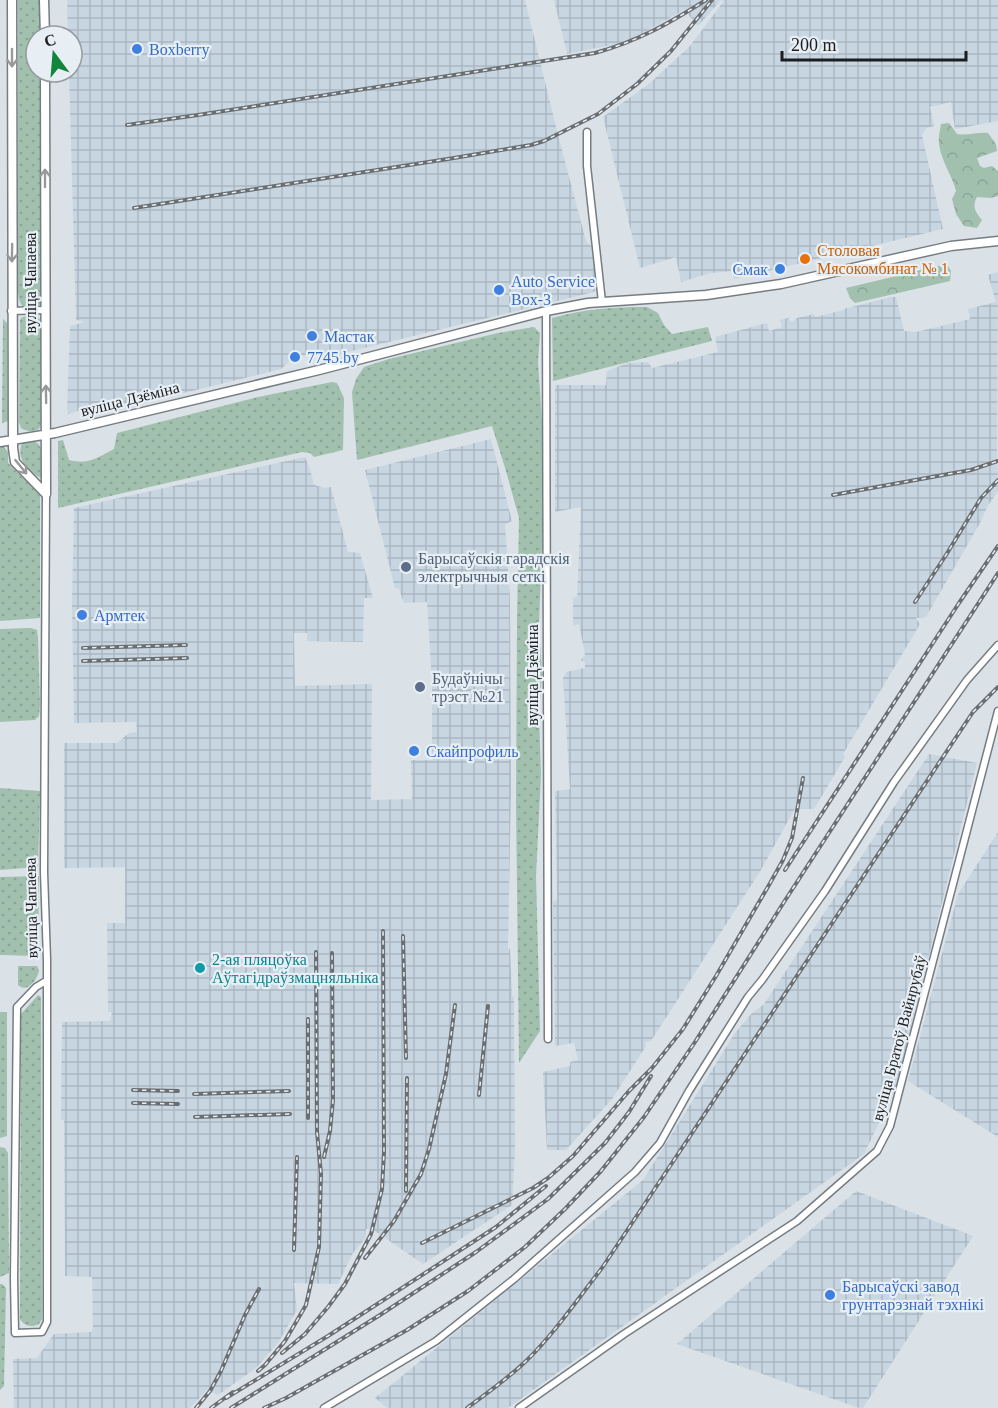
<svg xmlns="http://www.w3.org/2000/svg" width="998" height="1408" viewBox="0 0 998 1408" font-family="Georgia,serif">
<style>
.industrial{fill:url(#industrial-grid)}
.grass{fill:url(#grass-dots)}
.forest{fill:url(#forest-crowns)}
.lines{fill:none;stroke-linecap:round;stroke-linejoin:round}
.minor-casing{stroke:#767d82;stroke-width:9}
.major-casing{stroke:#767d82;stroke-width:11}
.minor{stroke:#fff;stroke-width:6}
.major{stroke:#fff;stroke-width:8}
.rail-casing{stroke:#6a6e71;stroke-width:4}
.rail{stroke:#e7eff5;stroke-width:1.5;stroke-dasharray:4.5;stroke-linecap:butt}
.oneway{stroke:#98999a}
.shop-dot{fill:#3f7fe0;stroke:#e7eff5;stroke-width:2}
.food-dot{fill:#e8710a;stroke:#e7eff5;stroke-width:2}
.service-dot{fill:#5c6f8a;stroke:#e7eff5;stroke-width:2}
.culture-dot{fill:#0f9aa8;stroke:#e7eff5;stroke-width:2}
.labels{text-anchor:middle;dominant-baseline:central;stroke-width:4.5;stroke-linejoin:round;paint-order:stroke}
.shop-label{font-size:16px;fill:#366cbe;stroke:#e7eff5;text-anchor:start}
.food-label{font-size:16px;fill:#c56008;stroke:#e7eff5;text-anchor:start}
.street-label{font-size:16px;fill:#1b1d1f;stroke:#e7eff5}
.service-label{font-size:16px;fill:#4e5e75;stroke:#e7eff5;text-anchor:start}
.culture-label{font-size:16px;fill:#0d838f;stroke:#e7eff5;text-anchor:start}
</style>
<defs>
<pattern id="industrial-grid" width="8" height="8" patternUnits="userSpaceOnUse" patternTransform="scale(1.5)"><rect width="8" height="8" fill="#c8d6e1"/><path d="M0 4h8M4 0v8" fill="none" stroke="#abb7c1"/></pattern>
<pattern id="grass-dots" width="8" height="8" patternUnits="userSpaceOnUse" patternTransform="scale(1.5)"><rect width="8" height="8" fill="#a1c0ae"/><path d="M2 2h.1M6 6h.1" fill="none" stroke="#8aa595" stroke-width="1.8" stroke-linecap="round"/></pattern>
<pattern id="forest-crowns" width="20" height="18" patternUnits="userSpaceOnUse" patternTransform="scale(1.5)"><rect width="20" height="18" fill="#a1c0ae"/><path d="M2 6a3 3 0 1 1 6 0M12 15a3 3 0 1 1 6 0" fill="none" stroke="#8aa595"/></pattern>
</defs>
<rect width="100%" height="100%" fill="#dae1e7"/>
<path class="industrial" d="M67,0H525L558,135L586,241L592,247L596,289L594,292L323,358L317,352L293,358L281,369L94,415L92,407L68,414L67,409L70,326L85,322L76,320L69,72H72V36H68Z
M554,0H721L698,26L684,10L636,37L617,44L567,54Z
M722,0H998V121L955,129L951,102L930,107L934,126L926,128L922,135L943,229L734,279L732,271L711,273L681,282L676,257L640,268L603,117L650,83L690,46L723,2Z
M998,272L997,452L998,491L987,507L980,523L926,617L916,618L920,624L843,754L845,757L814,809H797L794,810L761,870L651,1041L645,1042L646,1046L612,1099L566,1150H547L543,1072L570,1066V1062L578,1060L574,1043L555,1046L553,901L557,900V896L555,791L570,789L563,678L566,672L585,668V662L581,660L585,655L579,624L573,626V598L577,597L581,507L555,512V385H606L607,371L628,363L648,362L652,368L718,352L715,337L767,323L769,331L782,327L780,320L789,318L790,321H793L797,318L814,314L815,317L844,310V309L891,297H896L904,331L916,332L970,319L968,309L996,302L988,275Z
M491,439L512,521L505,524L510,600L511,789L508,948L510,949L512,996L514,997L515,1151L512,1205L423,1264L372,1229H366L365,1239L353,1253L338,1284L294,1283L297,1310L278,1343L256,1368L218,1395L207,1390L190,1408H14L13,1359L37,1358L54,1334L91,1332L93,1329L92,1277L65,1276L64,1120H61L62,1022L110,1021L112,1012H108L107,923H125V867L64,868V743H117L129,733L137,732L136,722L74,723L72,603L74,508L305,457L310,469L314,485L325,488L331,487L348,552L360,553L373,598H364L363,642L307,641V633H294L295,686L372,684L371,800L412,799L411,760H432V682L427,602L404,603L399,589L395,588L365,470Z
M929,754L977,763L896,1087L864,1154L508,1408H387L375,1398L643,1180L735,1033L751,1014L764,1004Z
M998,832V1137L908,1081L958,894Z
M856,1191L973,1236L863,1408H859L677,1344Z"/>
<path class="grass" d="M18,0H41V36H36V72H41V303L40,307C23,312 19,306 18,291Z
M647,307L658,313L664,325L672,334L708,327L712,341L553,381L552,318C584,309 613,307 647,307Z
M28,315C35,315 41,317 42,325L41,425L39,429C32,432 28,432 21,428L19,422L20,321L21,318Z
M3,319L7,323L8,421L2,423Z
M534,327L540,333L538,362L542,420L543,524L539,623L542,675L539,713L541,775L536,876L540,1031L519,1063L516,800L517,619L519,518L506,471L492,426L357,460L352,392L356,379L364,367L389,359L498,333Z
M332,382L337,383L344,398L343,450L314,457L310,453L302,452L58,508V441L63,440L69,460C88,465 97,458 114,449L117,433L258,397Z
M31,440C47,444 42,464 42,477L41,478C27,471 16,459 22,443Z
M0,447H4L8,452V463L37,492L40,496V618L0,621Z
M31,628L37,630L38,638L40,705L39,716L35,720L0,722V629Z
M0,788L40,791L38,867L0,870Z
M39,876L38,956L0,955V877Z
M18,966H37L39,970C38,979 27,994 18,985Z
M38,995L41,997L42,1319L39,1324C32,1328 24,1326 20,1319L21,1014Z
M0,1012H7V1136L0,1138Z
M0,1147L5,1148L8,1153L9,1269V1273L0,1277Z
M0,1284H2L6,1288L4,1386L0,1390Z"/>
<path class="forest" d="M949,123L957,134C968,136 977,132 988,133L996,144L997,151L977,158L980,166L984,168L992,166L998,171V196L991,198L977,197C972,206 975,212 982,220L977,228L964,226L956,214L952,199L956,191C952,175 941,161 939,144C938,138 940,131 941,124Z
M947,264L951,271L950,281L855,303L850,298L846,288L909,273L914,276L916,271Z"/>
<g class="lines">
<g class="minor-casing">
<path id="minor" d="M587,132V166L602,302
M11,311L45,310
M546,311L548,1039
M46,981L36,987L17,1007L14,1279L15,1333L42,1332L47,1322V960L44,872L46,494
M324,1408L436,1341L514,1279L635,1172L660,1143L689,1091L748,997L762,980L825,891L894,782L967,680L998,645
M519,1408L624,1334L797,1221L877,1151L890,1126L998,711"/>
</g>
<g class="major-casing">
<path id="major" d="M12,0C13,149 12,299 13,448L15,462L46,494
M44,0L45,36
M45,72L46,494
M0,442L55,433L319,370L546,311L588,303L706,295L781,284L951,246L998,241"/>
</g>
<use href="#minor" class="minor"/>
<use href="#major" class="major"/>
<g class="rail-casing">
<path id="rail" d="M127,125L198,115L595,53C638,41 668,24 706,0
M134,208L454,158L531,145L544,141L598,114L637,84L671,51L712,0
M833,495L954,473L971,470L998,461
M915,602L946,555L981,498L998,480
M83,648L186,645
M83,661L187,658
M785,870L959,603L998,546
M403,936L406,1058
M308,1019V1118
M133,1090L178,1091
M194,1094L289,1091
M479,1095L488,1006
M133,1103L178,1104
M195,1117L290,1114
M324,1157L330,1131L333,1100L332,953
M406,1191L407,1078
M422,1243L533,1188L548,1178L573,1156L629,1091L652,1068L683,1029L716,976L769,885L783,860L792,838L803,778
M294,1250L297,1157
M365,1258L394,1221L421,1174L429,1149L446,1074L455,1005
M282,1353L305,1334L328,1307L345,1284L371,1234L382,1189L384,1152L383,931
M258,1371L265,1365L285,1341L306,1305L319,1247L321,1174L317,1132L316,952
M226,1398L328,1336L496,1227L546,1186
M196,1408L210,1391L221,1371L245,1315L259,1289
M211,1408L233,1392
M231,1408L380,1315L476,1252L548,1199L605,1143L629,1112L651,1076
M264,1408L286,1398L407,1330L468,1291L525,1247L565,1209L601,1171L644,1117L695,1042L784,902L998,573
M467,1408C487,1393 507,1379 525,1362C554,1334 577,1300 602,1268L973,712L998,687"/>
</g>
<use href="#rail" class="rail"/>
</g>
<defs><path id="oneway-shaft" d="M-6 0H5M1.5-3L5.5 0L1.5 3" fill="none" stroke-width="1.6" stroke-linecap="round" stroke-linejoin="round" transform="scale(1.5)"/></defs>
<g class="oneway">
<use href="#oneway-shaft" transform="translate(12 58) rotate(90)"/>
<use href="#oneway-shaft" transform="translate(45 178) rotate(-90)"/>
<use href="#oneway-shaft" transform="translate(12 253) rotate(91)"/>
<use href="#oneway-shaft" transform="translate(46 394) rotate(-91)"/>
<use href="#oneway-shaft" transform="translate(21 467) rotate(51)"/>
</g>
<g class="shop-dot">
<circle cx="137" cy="49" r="6"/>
<circle cx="780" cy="269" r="6"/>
<circle cx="499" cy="290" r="6"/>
<circle cx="312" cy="336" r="6"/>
<circle cx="295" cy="357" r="6"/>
<circle cx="82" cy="615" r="6"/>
<circle cx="414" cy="751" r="6"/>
<circle cx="830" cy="1295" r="6"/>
</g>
<circle class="food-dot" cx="805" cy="259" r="6"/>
<g class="service-dot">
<circle cx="406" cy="567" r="6"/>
<circle cx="420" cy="687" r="6"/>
</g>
<circle class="culture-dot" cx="200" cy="968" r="6"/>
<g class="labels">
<g class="shop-label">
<text x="149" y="49">Boxberry</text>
<text x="768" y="269" text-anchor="end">Смак</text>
<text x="511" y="281">Auto Service<tspan x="511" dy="18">Box-3</tspan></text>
<text x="324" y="336">Мастак</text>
<text x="307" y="357">7745.by</text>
<text x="94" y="615">Армтек</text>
<text x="426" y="751">Скайпрофиль</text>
<text x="842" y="1286">Барысаўскі завод<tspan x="842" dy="18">грунтарэзнай тэхнікі</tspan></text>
</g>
<g class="food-label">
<text x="817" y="250">Столовая<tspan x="817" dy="18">Мясокомбинат № 1</tspan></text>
</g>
<g class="street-label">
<text transform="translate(30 283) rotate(-90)">вуліца Чапаева</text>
<text transform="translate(130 399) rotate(-14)">вуліца Дзёміна</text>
<text transform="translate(532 675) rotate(-90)">вуліца Дзёміна</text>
<text transform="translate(31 908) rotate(-91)">вуліца Чапаева</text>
<text transform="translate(899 1038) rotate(-75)">вуліца Братоў Вайнрубаў</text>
</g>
<g class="service-label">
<text x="418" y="558">Барысаўскія гарадскія<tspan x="418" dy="18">электрычныя сеткі</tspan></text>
<text x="432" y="678">Будаўнічы<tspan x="432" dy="18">трэст №21</tspan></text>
</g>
<g class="culture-label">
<text x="212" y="959">2-ая пляцоўка<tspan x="212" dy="18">Аўтагідраўзмацняльніка</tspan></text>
</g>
</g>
<g transform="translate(54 54) rotate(344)"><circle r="28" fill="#e7eff5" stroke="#959b9f" stroke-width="1.5"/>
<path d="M0-4.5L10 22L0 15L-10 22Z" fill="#12853d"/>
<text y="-9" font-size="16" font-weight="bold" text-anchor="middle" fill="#1b1d1f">С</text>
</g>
<path d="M782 51v9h184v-9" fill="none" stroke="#1b1d1f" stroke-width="3"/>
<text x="791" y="51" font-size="18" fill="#1b1d1f" stroke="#e7eff5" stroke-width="4.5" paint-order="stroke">200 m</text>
</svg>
